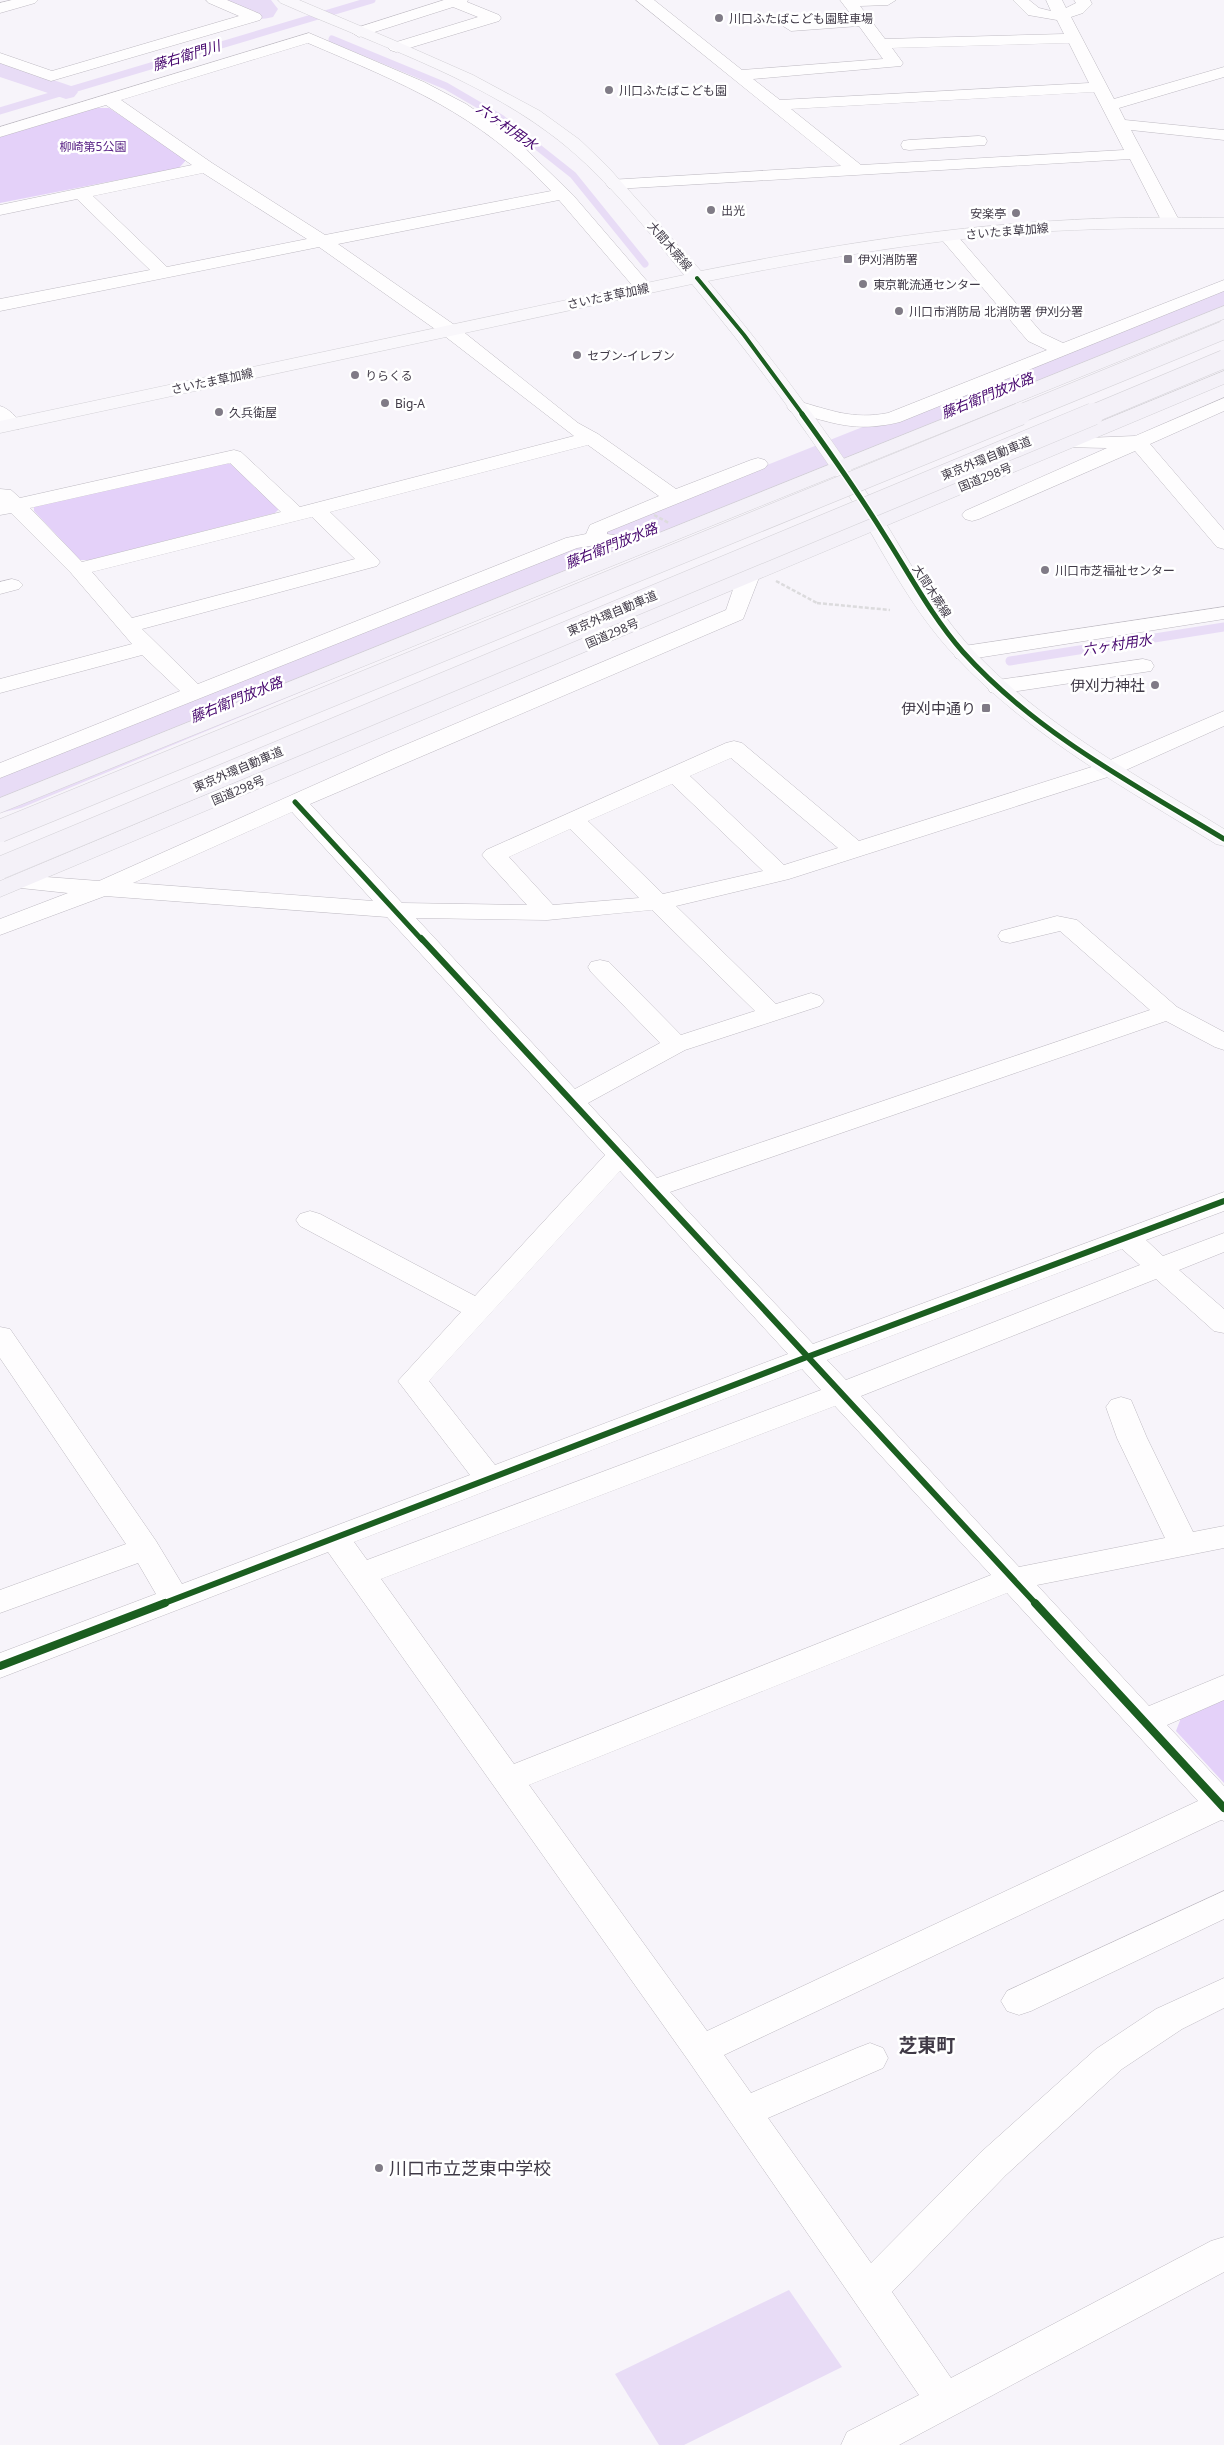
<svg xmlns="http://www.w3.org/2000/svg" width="1224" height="2445" viewBox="0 0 1224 2445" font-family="'Noto Sans','Noto Sans JP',sans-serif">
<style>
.green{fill:#e4d1f9}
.water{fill:#e8dcf6}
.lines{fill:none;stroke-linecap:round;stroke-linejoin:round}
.stream-far1{stroke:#e8dcf6;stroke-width:7}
.stream{stroke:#e8dcf6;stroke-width:9}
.canal{fill:#e8dcf6;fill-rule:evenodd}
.river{fill:#e8dcf6;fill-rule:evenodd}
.minor-casing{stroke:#bebac2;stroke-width:1}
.major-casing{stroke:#d2d0d5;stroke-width:1}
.highway-casing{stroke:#d2d0d5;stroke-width:1}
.path{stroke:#dcdbdd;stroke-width:2.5;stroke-dasharray:4 2;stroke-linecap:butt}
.minor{fill:#fefdfe;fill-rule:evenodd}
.major{fill:#f9f7fb;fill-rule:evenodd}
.highway{fill:#f4f1f8;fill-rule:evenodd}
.highway-bridge-far1-casing{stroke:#d2d0d5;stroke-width:19;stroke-linecap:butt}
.highway-bridge-casing{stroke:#d2d0d5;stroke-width:23;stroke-linecap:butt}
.path-bridge{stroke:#dcdbdd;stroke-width:2.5;stroke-dasharray:4 2;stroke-linecap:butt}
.highway-bridge-far1{stroke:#f4f1f8;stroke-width:18}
.highway-bridge{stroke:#f4f1f8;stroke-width:22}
.cycleway-far3-casing{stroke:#fff;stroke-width:5.5}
.cycleway-far2-casing{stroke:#fff;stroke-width:8}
.cycleway-far1-casing{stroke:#fff;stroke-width:9}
.cycleway-casing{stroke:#fff;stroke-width:11}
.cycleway-far3{stroke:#1b5e20;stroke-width:4}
.cycleway-far2{stroke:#1b5e20;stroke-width:5}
.cycleway-far1{stroke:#1b5e20;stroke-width:6}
.cycleway{stroke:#1b5e20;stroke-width:8}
.poi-dot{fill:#807b86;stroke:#fff;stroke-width:2}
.labels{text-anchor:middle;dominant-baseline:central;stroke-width:5;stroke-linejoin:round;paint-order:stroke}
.far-poi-label{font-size:12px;fill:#403a47;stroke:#fff;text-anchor:start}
.far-park-label{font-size:12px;fill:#5a2486;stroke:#fff}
.far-street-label{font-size:12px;fill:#403a47;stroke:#fff}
.far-water-label{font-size:14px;font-style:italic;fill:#45056d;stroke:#fff}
.poi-label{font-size:15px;fill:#403a47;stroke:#fff;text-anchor:end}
.near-poi-label{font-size:18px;fill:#403a47;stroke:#fff;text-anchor:start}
.near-neighbourhood-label{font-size:19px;font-weight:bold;fill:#403a47;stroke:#fff}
</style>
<rect width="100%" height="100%" fill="#f7f4fa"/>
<path class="green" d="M87,108H109L187,159L179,168L0,203V134Z
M224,463L232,464L279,509L275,513L90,560H80L34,511V507Z
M1224,1698V1783L1176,1731L1181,1718Z"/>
<path class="water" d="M789,2290L842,2367L684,2445H659L615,2374Z"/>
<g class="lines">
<path class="stream-far1" d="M332,39L446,86L501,118L573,175L645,264
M0,111L372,0"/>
<path class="stream" d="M1010,661L1224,627"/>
<path class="canal" d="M0,62L74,87L78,92L74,97L66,99L0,77Z"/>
<path class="river" d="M218,0H271L278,9L273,17C254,22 229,17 218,0Z
M1224,286V316L583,575L21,808L0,813V775L545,553L1208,290Z"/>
<g class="minor-casing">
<path id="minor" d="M12,0H38L35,3L0,13V3Z
M206,0H227L260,14L262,17L260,20L51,81L0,63V53L52,71L239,16L209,3Z
M444,0H468L467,2L499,15L501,18L499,21L396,52L390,50L388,47L390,44L478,17L453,7L359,37L351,32L353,29Z
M636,0H654L742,70L883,59L859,26L791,31L783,26L791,21L853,17L840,0H896L888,5L860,6L885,39L1064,34L1057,20L1028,15L1013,0H1029L1039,8L1051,11L1046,0H1062L1066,8L1076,3L1074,0H1090L1092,4L1083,13L1071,17L1114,99L1224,67V77L1119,108L1125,120L1224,130V140L1131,130L1180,222L1177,226H1165L1162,222L1130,159L615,189L609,188L606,184L609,180L841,166ZM1069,43L1089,83L780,100L753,79L901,66L903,63L892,48ZM1094,92L1124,150L861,165L791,109Z
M309,33L424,82L466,104L510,134L573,195L653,288L650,292H638L559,200L338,244L456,326L578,423L598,434L676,489L751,460L758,458L765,460L768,464L765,468L607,532V534L652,541L655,545L652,549L645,551L596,545L577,548L0,778V763L180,691L142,655L0,693V679L132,644L71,573L11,513L0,515V489L11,490L20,498L234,450L241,452L300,507L574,436L442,334L319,247L0,311V299L150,270L77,199L0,215V205L192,165L106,105L0,137V127ZM308,43C404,84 478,113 551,191L325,235L212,163L121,100ZM203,173L307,239L167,267L93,196ZM588,445L659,496L590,525L586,534L566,538L198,684L142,629L377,566L380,562L377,558L330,512ZM230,463L281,512L82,562L30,508ZM312,517L355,559L132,618L92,572Z
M979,136L985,137L987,141L985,145L909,150L903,149L901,145L903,141L909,140Z
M948,231L954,232L1042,333L1063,343L1224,280V291L900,422C855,433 833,423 790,411L787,407L790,403L797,401C831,410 852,420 888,413L1047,350L1028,341L942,240L939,236L942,232Z
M1224,398V411L1150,444L1224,530V549L1217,547L1135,451L979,519L972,521L965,519L962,515L965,511L1107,448L1061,447L1058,443L1061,439L1135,436Z
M0,406C10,409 16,417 22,425L19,429H5L0,424Z
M749,569L756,571L760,575L743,619L310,804L402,903L527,905L486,860L482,855L486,850L726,743L734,741L742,743L859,841L1101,764L1224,711V726L1117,774L789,879L676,906L776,1004L811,993L820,996L824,1001L820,1006L685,1050L588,1103L657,1178L1150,1010L1060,931L1010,943L1001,941L998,936L1001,931L1057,916L1077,920L1177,1007L1224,1032V1050L1215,1047L1166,1021L670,1192L813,1344L1224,1192V1211L1146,1240L1163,1256L1224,1233V1252L1179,1270L1224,1309V1333L1214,1331L1156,1279L861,1396L1019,1567L1165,1538L1117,1438L1106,1407L1111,1400L1121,1397L1131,1400L1147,1438L1193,1532L1224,1526V1548L1037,1585L1149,1706L1224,1675V1700L1167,1725L1224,1786V1821L1221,1820L724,2055L751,2093L857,2048L870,2043L883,2048L888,2058L883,2068L768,2118L871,2263L980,2153L1096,2049L1156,2009L1224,1978V2008L1182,2029L1122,2069L1006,2175L892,2292L951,2378L1211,2241L1224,2237V2272L899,2445H841L847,2432L919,2395L688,2060L328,1552L0,1678V1653L156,1594L138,1563L0,1613V1590L126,1544L0,1358V1327L10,1329L156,1541L182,1584L470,1475L398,1381L461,1312L300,1226L296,1220L300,1214L310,1211L320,1214L475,1296L605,1155L387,917L105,896L0,935V919L68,893L11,887L8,882L11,877L20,875L99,881L386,753L726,610L738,575L742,571ZM731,758L838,848L784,865L690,776ZM672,784L763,871L663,894L588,821ZM292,812L373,901L133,883ZM570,829L639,898L553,905L509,857ZM652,910L755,1011L681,1035L609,962L600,960L591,962L588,967L591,972L660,1043L575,1089L416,918L547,920ZM620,1171L788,1354L495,1465L429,1381ZM1122,1249L1140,1265L846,1380L827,1360ZM802,1369L821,1390L367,1560L354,1542ZM835,1406L991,1575L514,1764L381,1579ZM1007,1593L1198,1801L707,2031L529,1785Z
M12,579L19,581L23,585L19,589L0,594V582Z
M1224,607V619L964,660L956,658L953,653L956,648L964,646Z
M1143,659L1151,661L1154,666L1151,671L998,694L990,692L987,687L990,682L998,680Z
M1224,1891V1919L1031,2011L1019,2015L1007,2011L1001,2001L1007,1991Z"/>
</g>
<g class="major-casing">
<path id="major" d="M278,0H299L405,45L473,75L540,111L580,140L608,167L701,271C817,248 935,228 1053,221C1110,217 1167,217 1224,218V228C1167,228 1110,228 1053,231C938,238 822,258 708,281C764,348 817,417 865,490C899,542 927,599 969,646C1040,724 1135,774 1224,829V846L1216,844C1125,788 1030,736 956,657C910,609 881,547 846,491C799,419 747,350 692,284L0,433V421L684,275C643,225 601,171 549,133C471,75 369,42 281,3Z"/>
</g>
<g class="highway-casing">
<path id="highway" d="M1224,306V319L0,813V798Z
M1224,371V384L0,897V881L869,517Z"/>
</g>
<path class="path" d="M817,603L890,610"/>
<use href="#minor" class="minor"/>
<use href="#major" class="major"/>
<use href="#highway" class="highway"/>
<g class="highway-bridge-far1-casing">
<path id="highway-bridge-far1" d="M1017,415L1224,330
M1090,415L1224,359"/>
</g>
<g class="highway-bridge-casing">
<path id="highway-bridge" d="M0,831L1020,414
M0,868L1093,414"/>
</g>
<path class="path-bridge" d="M654,515L669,523
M776,581L817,603"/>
<use href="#highway-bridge-far1" class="highway-bridge-far1"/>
<use href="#highway-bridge" class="highway-bridge"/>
<g class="cycleway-far3-casing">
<path id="cycleway-far3" d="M697,278L744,335L803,415"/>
</g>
<g class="cycleway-far2-casing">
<path id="cycleway-far2" d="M802,414C831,454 859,494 885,536C910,575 932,617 963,652C1035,732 1133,784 1224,839
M295,802L422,940"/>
</g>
<g class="cycleway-far1-casing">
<path id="cycleway-far1" d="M421,938L1036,1604
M162,1604L807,1357L1224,1201"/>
</g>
<g class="cycleway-casing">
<path id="cycleway" d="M1035,1603L1224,1808
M0,1666L165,1603"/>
</g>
<use href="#cycleway-far3" class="cycleway-far3"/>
<use href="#cycleway-far2" class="cycleway-far2"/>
<use href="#cycleway-far1" class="cycleway-far1"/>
<use href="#cycleway" class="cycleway"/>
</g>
<g class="poi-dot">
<circle cx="719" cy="18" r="5"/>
<circle cx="609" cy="90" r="5"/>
<circle cx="711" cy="210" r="5"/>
<circle cx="1016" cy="213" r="5"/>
<rect x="843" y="254" width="10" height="10" rx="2.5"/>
<circle cx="863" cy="284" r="5"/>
<circle cx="899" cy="311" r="5"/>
<circle cx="577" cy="355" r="5"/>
<circle cx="355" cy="375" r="5"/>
<circle cx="385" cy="403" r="5"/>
<circle cx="219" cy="412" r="5"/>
<circle cx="1045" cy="570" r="5"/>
<circle cx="1155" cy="685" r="5"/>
<rect x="981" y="703" width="10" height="10" rx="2.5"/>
<circle cx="379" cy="2168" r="5"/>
</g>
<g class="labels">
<g class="far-poi-label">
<text x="729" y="18">川口ふたばこども園駐車場</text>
<text x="619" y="90">川口ふたばこども園</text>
<text x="721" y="210">出光</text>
<text x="1006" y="213" text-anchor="end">安楽亭</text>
<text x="858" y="259">伊刈消防署</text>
<text x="873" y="284">東京靴流通センター</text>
<text x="909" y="311">川口市消防局 北消防署 伊刈分署</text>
<text x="587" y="355">セブン-イレブン</text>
<text x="365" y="375">りらくる</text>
<text x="395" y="403">Big-A</text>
<text x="229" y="412">久兵衛屋</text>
<text x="1055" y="570">川口市芝福祉センター</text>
</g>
<g class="far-park-label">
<text x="93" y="146">柳崎第5公園</text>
</g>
<g class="far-street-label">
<text transform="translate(1007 231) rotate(-5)">さいたま草加線</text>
<text transform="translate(670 246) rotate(49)">大間木蕨線</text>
<text transform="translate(608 296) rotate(-12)">さいたま草加線</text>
<text transform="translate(212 381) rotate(-12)">さいたま草加線</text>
<text transform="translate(986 458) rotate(-22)">東京外環自動車道</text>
<text transform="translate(985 477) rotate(-22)">国道298号</text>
<text transform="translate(932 591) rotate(57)">大間木蕨線</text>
<text transform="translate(612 613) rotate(-23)">東京外環自動車道</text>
<text transform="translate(612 633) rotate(-23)">国道298号</text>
<text transform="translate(238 769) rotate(-23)">東京外環自動車道</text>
<text transform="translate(238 790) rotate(-23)">国道298号</text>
</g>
<g class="far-water-label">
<text transform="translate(186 55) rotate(-17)">藤右衛門川</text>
<text transform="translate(507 126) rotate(35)">六ヶ村用水</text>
<text transform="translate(987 395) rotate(-22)">藤右衛門放水路</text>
<text transform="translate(611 545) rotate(-22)">藤右衛門放水路</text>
<text transform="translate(1117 644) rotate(-9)">六ヶ村用水</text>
<text transform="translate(236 699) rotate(-22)">藤右衛門放水路</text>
</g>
<g class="poi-label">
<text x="1145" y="685">伊刈力神社</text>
<text x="976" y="708">伊刈中通り</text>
</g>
<g class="near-poi-label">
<text x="389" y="2168">川口市立芝東中学校</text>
</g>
<g class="near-neighbourhood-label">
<text x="927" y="2045">芝東町</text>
</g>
</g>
</svg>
